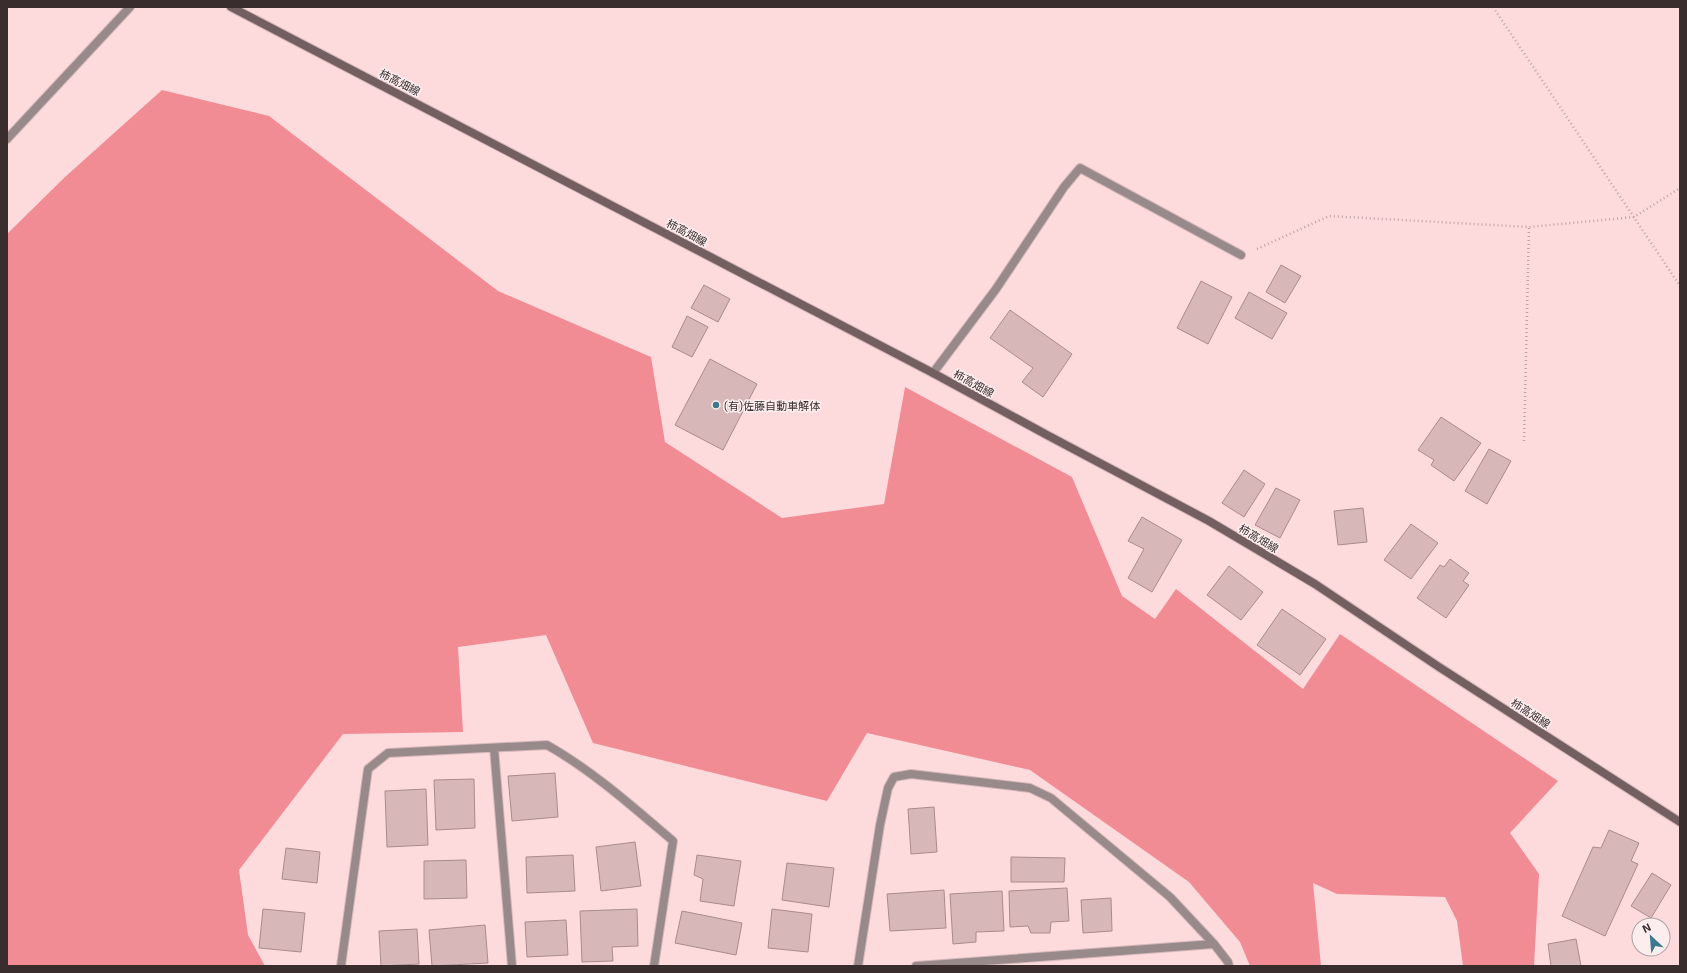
<svg xmlns="http://www.w3.org/2000/svg" width="1687" height="973" viewBox="0 0 1687 973" font-family="'Exo 2','Noto Sans JP',sans-serif">
<style>
.forest{fill:#f18c95}
.building{fill:#d8b7b8;stroke:#aa8b8c}
.lines{fill:none;stroke-linecap:round;stroke-linejoin:round}
.minor-casing{stroke:#d6b8ba;stroke-width:10}
.secondary-casing{stroke:#d6b8ba;stroke-width:10}
.path{stroke:#bea3a4;stroke-width:2.5;stroke-dasharray:1 3;stroke-linecap:butt}
.minor{stroke:#988a8b;stroke-width:8}
.secondary{stroke:#735f60;stroke-width:8}
.poi-dot{fill:#3c798f;stroke:#fceeef;stroke-width:1.5}
.labels{text-anchor:middle;dominant-baseline:central;stroke-width:3;stroke-linejoin:round;paint-order:stroke}
.street-label{font-size:11px;fill:#3a2d2e;stroke:#fceeef}
.poi-label{font-size:11px;fill:#3a2d2e;stroke:#fceeef;text-anchor:start}
</style>
<rect width="100%" height="100%" fill="#fddbdd"/>
<path class="forest" d="M162,90L269,116L498,291L651,357L665,442L782,518L884,504L905,387L1072,477L1122,596L1155,619L1176,589L1303,689L1340,634L1558,781L1510,833L1539,874L1534,966H1463L1457,921L1445,897L1337,894L1313,883L1321,966H1250L1240,942L1189,882L1030,770L867,733L827,801L593,743L546,635L458,647L463,732L343,734L239,870L248,935L265,966H7V234L65,177Z"/>
<path class="building" d="M1281,265L1301,276L1285,303L1266,292Z
M1201,281L1232,297L1208,344L1177,328Z
M704,285L730,299L718,322L691,308Z
M1249,292L1287,313L1272,339L1235,318Z
M1010,310L1072,354L1043,397L1022,382L1033,368L990,338Z
M687,316L708,327L692,357L672,347Z
M710,359L757,384L723,450L675,425Z
M1441,417L1481,443L1454,481L1431,465L1434,460L1418,450Z
M1489,449L1511,461L1487,504L1465,491Z
M1244,470L1265,484L1244,517L1222,503Z
M1276,488L1300,500L1280,538L1255,525Z
M1363,508L1367,542L1338,545L1334,511Z
M1142,517L1182,540L1152,592L1128,578L1144,549L1128,541Z
M1411,524L1438,543L1411,579L1384,560Z
M1450,559L1469,573L1463,581L1469,585L1446,618L1417,598L1440,565L1444,567Z
M1229,566L1263,592L1241,620L1207,595Z
M1282,609L1326,639L1300,675L1257,645Z
M555,773L558,817L512,821L508,776Z
M474,779L475,828L436,830L434,780Z
M426,789L428,845L387,847L385,791Z
M934,807L937,852L911,854L908,809Z
M1609,830L1639,843L1631,861L1638,864L1605,936L1562,916L1593,847L1601,848Z
M635,842L641,886L601,891L596,847Z
M286,848L320,852L317,883L282,879Z
M573,855L575,891L527,893L526,857Z
M697,855L741,861L734,906L700,901L703,879L694,875Z
M1011,857L1065,858L1064,882H1011Z
M466,860L467,898L424,899V861Z
M787,863L834,868L829,907L782,900Z
M1652,873L1671,885L1651,918L1631,906Z
M1067,888L1069,921L1051,922L1050,933H1031L1028,926L1010,927L1009,891Z
M944,890L946,928L890,931L887,894Z
M1002,891L1004,931L976,932V942L953,944L950,894Z
M1111,898L1112,931L1083,933L1081,900Z
M263,909L305,913L301,952L259,948Z
M637,909L638,946L612,947L613,961L582,962L580,911Z
M772,909L812,914L808,952L768,948Z
M682,911L742,923L736,955L675,943Z
M566,920L568,955L527,957L525,922Z
M485,925L488,963L432,966L429,930Z
M417,929L419,964L381,966L379,931Z
M1576,939L1581,966H1551L1548,944Z"/>
<g class="lines">
<g class="minor-casing">
<path id="minor" d="M7,139L130,7
M933,373L996,289L1064,187L1080,168L1241,255
M494,748L512,966
M341,966L368,769L388,753L547,745C593,771 633,807 673,841L654,966
M858,966L880,825L888,788L894,777L911,774L1030,788L1051,798L1170,897L1214,944L1228,962L1229,966
M916,966L1214,944"/>
</g>
<g class="secondary-casing">
<path id="secondary" d="M231,7L933,373L1047,435L1209,521L1315,584L1439,667L1680,822"/>
</g>
<path class="path" d="M1493,7L1680,286
M1257,249L1329,216L1529,227L1634,217L1680,188
M1524,441L1529,227"/>
<use href="#minor" class="minor"/>
<use href="#secondary" class="secondary"/>
</g>
<circle class="poi-dot" cx="716" cy="405" r="4"/>
<g class="labels">
<g class="street-label">
<text transform="translate(400 82) rotate(27)">柿高畑線</text>
<text transform="translate(687 232) rotate(28)">柿高畑線</text>
<text transform="translate(974 383) rotate(29)">柿高畑線</text>
<text transform="translate(1259 538) rotate(31)">柿高畑線</text>
<text transform="translate(1531 713) rotate(33)">柿高畑線</text>
</g>
<g class="poi-label">
<text x="724" y="405">(有)佐藤自動車解体</text>
</g>
</g>
<rect width="1687" height="973" fill="none" stroke="#3a2d2e" stroke-width="16"/>
<g transform="translate(1651 937) rotate(334)"><circle r="19" fill="#fceeef" stroke="#aea1a2"/>
<path d="M0-3L7 15L0 10L-7 15Z" fill="#3c798f"/>
<text y="-6" font-size="11" font-weight="bold" text-anchor="middle" fill="#3a2d2e">N</text>
</g>
</svg>
